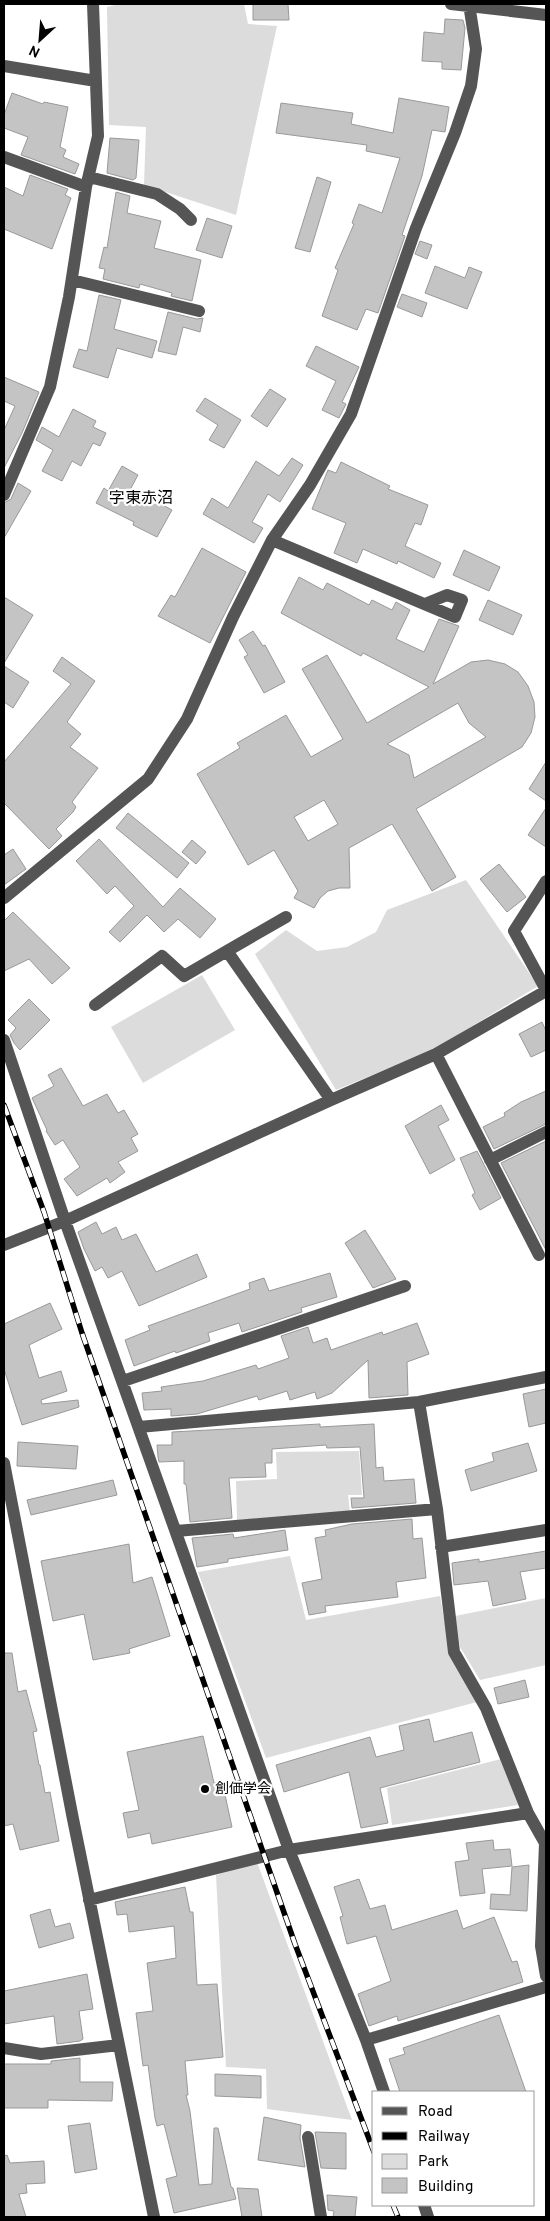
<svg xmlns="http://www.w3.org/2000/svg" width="550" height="2221" viewBox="0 0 550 2221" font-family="Overpass,'Noto Sans JP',sans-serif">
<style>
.green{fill:#dcdcdc}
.building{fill:#c4c4c4;stroke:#999;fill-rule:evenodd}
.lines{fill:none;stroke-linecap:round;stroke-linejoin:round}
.minor{stroke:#555;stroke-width:12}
.rail-casing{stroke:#000;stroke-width:5.5}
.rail{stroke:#fff;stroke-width:4;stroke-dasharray:11;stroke-linecap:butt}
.poi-dot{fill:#000;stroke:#fff;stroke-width:2}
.labels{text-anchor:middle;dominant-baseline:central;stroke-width:4.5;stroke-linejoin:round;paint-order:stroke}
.poi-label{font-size:14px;fill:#000;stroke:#fff;text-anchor:start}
.quarter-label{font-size:16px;fill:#000;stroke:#fff}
</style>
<rect width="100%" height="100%" fill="#fff"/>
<path class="green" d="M119,4H244L248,24L277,26L236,215L144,185L146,127L109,125L107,7Z
M466,880L538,986L433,1050L336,1090L255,954L286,930L317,951L347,947L376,932L387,910Z
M202,975L235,1030L143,1083L111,1027Z
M359,1451L362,1495H348L350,1513L237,1520L236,1481L277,1479L276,1452Z
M290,1556L306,1620L440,1596L450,1653L477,1702L266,1758L198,1572Z
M546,1598V1665L480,1680L460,1647L455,1616Z
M501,1759L518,1805L392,1825L387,1788Z
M257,1862L352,2120L267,2109L266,2069L226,2067L216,1875Z"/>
<path class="building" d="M253,4H288L289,20H253Z
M445,19L463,20L465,28L461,70L442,69V62L422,61L424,32L444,34Z
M12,93L43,104L44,102L68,107L60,147L66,150L63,157L79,164L75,174L21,155L28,137L4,128V115Z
M399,98L449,107L445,132L432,130L422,176L402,235L405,236L378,313L366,309L357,330L322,316L338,270L335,268L354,224L352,223L359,204L382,213L400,158L366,151L367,145L276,133L281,103L353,113L351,124L393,133Z
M110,138L139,140L136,178L133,180L107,173Z
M30,175L68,189L65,195L71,198L52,249L4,229V187L23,196Z
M317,177L331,182L310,252L295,248Z
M116,192L130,196L127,213L161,221L154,248L201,260L192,301L171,296L172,293L140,284L139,288L103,279L105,269L99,268L104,247L107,248Z
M207,218L232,226L222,258L196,250Z
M420,241L432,245L427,259L415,254Z
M435,266L465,278L469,267L482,272L467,309L425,293Z
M402,294L427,303L422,317L397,307Z
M99,295L121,300L114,329L157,341L152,358L117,348L108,378L73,367L79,349L87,351Z
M168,312L197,319L203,318L200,332L183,327L176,355L158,351Z
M316,346L359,367L342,402L346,404L339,418L322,410L336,381L306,366Z
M4,377L39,392L22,433L4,468V430L15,406L4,401Z
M270,389L286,399L267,427L251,416Z
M205,398L241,420L224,448L209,440L218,425L196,411Z
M73,409L96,421L93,427L106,433L100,446L93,443L81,466L72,461L62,481L42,471L53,450L36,440L42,427L59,437Z
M292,458L303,465L280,502L268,494L252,522L263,528L254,543L203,514L212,498L228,508L256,461L279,476Z
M341,462L390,486L388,489L428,505L421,525L415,523L405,546L441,563L434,578L398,561L397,564L363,549L357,563L334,553L346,523L312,509L328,470L336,473Z
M122,466L138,475L131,488L172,510L157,537L133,525L134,522L96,503L104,488L108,491Z
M18,483L31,491L4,538V503L11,499Z
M202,548L246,572L210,643L158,616L171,595L175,597Z
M464,550L500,567L489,591L453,575Z
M299,577L323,590L327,583L369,605L372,600L392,610L396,602L410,610L396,639L424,652L439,619L459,626L433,684L471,662L488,660L505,664L518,672L528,686L534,702L535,717L531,733L522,747L416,809L456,877L432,891L392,824L349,848L350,888H339L328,891L320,898L314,908L294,898L298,891L274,850L248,865L197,774L240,748L237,743L286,715L311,757L343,739L302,669L327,655L367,723L429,687L363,653L361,656L281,613ZM458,703L469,723L486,737L414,778L409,755L387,744ZM324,800L338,824L308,841L294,817Z
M4,597L33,615L4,663Z
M488,600L522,615L513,635L479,620Z
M253,631L263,646L265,645L285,682L264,693L244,657L248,655L239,640Z
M62,657L95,681L67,722L81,734L70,747L98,768L72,802L76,807L73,812L56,829L62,836L49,849L4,803V762L71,684L53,671Z
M4,666L29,682L13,708L4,702Z
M546,762V801L529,789Z
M546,808V847L528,835Z
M128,813L189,863L177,878L116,828Z
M99,839L163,907L180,888L216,919L200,938L178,919L164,932L147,915L120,942L109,932L134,906L115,886L107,894L76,861Z
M192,840L206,852L196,864L182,852Z
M13,849L26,869L4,885V855Z
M499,864L526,897L507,912L480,879Z
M13,912L70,968L52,984L29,959L4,971V921Z
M29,999L50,1020L20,1050L14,1043L10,1035L16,1028L8,1020Z
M542,1022L546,1031V1050L531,1057L519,1034Z
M61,1068L83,1106L107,1094L118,1113L124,1110L138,1134L131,1138L138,1151L118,1162L125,1172L110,1183L107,1178L77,1196L64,1179L80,1167L63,1140L55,1145L46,1131L47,1130L32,1098L54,1086L48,1075Z
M546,1091V1124L494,1149L483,1127L505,1116L504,1113L521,1102Z
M441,1105L449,1120L438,1126L455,1160L430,1174L405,1126Z
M546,1141V1250L501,1163Z
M477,1151L501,1198L480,1210L472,1195L475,1193L460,1158Z
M96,1222L102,1234L116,1227L122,1240L136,1234L156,1272L197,1254L207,1277L139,1306L122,1271L108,1278L102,1267L95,1271L84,1249L78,1232Z
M365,1230L396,1279L373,1288L345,1243Z
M330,1273L337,1297L301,1308L302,1312L242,1332L239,1323L208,1333L210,1341L176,1353L175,1351L134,1366L125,1340L150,1330L148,1326L250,1289L249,1283L264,1278L269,1291Z
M50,1303L62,1329L29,1345L39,1378L61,1371L67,1391L41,1400L42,1404L78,1400L79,1407L22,1425L4,1369V1324Z
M417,1323L429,1354L407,1362L408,1395L369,1398L368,1360L332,1393L317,1399L315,1392L290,1400L287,1391L259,1400L257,1396L197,1414L171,1416V1409L144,1410L142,1393L162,1391L161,1387L203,1381L256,1365L258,1369L289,1358L281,1336L308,1327L313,1343L327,1338L331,1350L382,1332L383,1335Z
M546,1389V1423L529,1427L523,1394Z
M320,1424V1427L374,1424L376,1468L383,1467L384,1481L414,1479L416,1503L352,1508L351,1498H364L360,1447L327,1448L326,1445L272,1449V1463H265L266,1477L229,1478L232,1518L190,1522L186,1484H184V1461L159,1462L158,1457L157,1445H172V1432Z
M18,1442L78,1446L76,1469L17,1466Z
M528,1443L537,1471L471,1491L465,1470L494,1461L492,1453Z
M113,1480L117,1495L31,1515L27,1500Z
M412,1519L413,1539L422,1538L426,1578L396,1582L398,1597L325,1606L326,1612L309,1615L302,1583L322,1579L315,1538L326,1536L325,1530L352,1524Z
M285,1530L288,1550L228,1559V1562L197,1567L192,1538L233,1534L234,1538Z
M129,1544L133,1583L152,1577L170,1636L129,1649L130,1653L93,1660L84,1614L53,1621L41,1561Z
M546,1551V1568L520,1572L526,1599L493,1606L488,1581L454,1585L452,1563L479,1559V1562Z
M4,1653H12L18,1692L26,1690L37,1731L33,1732L39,1765H40L45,1793L50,1792L59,1841L20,1850L13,1824L4,1826Z
M525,1680L529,1697L498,1704L494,1688Z
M429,1719L434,1742L472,1732L480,1762L380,1788L388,1823L361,1828L349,1772L284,1792L276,1765L370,1737L376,1757L404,1750L399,1726Z
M203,1736L214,1783L222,1781L232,1827L152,1844L150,1833L128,1838L123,1813L139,1810L127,1752Z
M493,1840L494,1850L510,1849L512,1866L482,1869L485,1893L460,1896L455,1862L469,1860L466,1843Z
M529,1865L527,1911L490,1909L491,1894L510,1895L512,1867Z
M359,1879L370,1909L385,1905L392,1930L457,1910L463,1929L494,1917L512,1962L517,1961L523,1982L398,2021L397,2016L369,2026L358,1994L391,1981L376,1936L347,1944L340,1917L343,1916L334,1887Z
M185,1887L190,1912H193L197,1985L217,1984L223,2057L185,2061L188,2095H186L190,2111L199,2185L212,2184L214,2128H218L231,2187L233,2188L236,2199L174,2213L166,2179L177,2176L164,2124L157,2126L155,2118L148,2065L143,2066L136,2013L153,2011L147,1963L176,1958L174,1926L129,1932L127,1914L117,1915L115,1902Z
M50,1909L55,1927L70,1923L74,1938L39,1948L30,1915Z
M87,1974L93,2009L79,2011L83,2039L80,2041L57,2044L54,2016L4,2024V1991Z
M499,2015L526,2092H400L389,2059L405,2054L403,2048Z
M80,2058V2082H113L112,2101L48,2100V2108H4V2064H51V2061Z
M215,2074L261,2076V2098L215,2096Z
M264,2117L301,2125L300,2138L305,2167L258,2160Z
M90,2123L97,2169L75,2173L68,2126Z
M315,2132L346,2133V2169L321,2168Z
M7,2155L10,2163L44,2161L45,2183L26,2184L27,2193L19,2194L26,2217H4V2156Z
M237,2188L258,2189L262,2217H242Z
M327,2195L357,2197L355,2217H333L334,2211L328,2210Z"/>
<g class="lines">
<path class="minor" d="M451,4L546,15
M4,66L96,81
M4,157L86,187
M89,177L157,194L180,209L191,220
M72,280L199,311
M4,495L50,387L69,297L86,187L98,136L93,4
M272,540L455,617L462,600L447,595L425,604
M546,881L514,931L546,990
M4,898L148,779L187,719L233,617L272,540L310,485L351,414L416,228L455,133L471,86L476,49L469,4
M286,917L227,951L331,1100
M95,1005L162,956L184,976L227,951
M4,1040L65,1221L289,1850L366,2040L384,2092
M436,1054L539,1255
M490,1160L546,1132
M4,1245L65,1221L331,1100L436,1054L546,991
M123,1381L405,1286
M419,1402L437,1509L454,1652L486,1708L528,1813L545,1843L541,1946L546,1976
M139,1427L419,1402L546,1377
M4,1463L73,1819L154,2217
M176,1531L437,1509
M441,1547L546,1530
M89,1900L289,1850L528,1813
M366,2040L546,1987
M4,2048L41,2054L119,2045
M308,2137L321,2217
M424,2205L428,2217"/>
<g class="rail-casing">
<path id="rail" d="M4,1105L44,1212L82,1333L295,1944L374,2152
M393,2205L398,2217"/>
</g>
<use href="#rail" class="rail"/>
</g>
<circle class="poi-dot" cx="205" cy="1789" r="5"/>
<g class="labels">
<g class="poi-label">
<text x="215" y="1789">創価学会</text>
</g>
<g class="quarter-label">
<text x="141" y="499">字東赤沼</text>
</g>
</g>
<rect width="550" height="2221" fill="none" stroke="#000000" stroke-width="10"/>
<rect x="372" y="2091" width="162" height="115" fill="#ffffff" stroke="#999999"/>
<rect x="382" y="2107" width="25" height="8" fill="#555555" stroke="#999999"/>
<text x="418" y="2116" font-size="15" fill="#000000">Road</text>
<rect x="382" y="2132" width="25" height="8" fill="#000000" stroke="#999999"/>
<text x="418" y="2141" font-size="15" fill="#000000">Railway</text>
<rect x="382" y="2154" width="25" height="15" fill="#dcdcdc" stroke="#999999"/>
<text x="418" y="2166" font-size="15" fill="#000000">Park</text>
<rect x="382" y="2178" width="25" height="15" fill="#c4c4c4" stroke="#999999"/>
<text x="418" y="2191" font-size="15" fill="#000000">Building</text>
<g transform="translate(40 40) rotate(206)" stroke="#ffffff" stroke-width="4" paint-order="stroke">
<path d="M0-4L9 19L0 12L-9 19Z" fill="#000000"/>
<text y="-8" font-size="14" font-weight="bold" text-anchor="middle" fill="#000000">N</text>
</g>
</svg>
